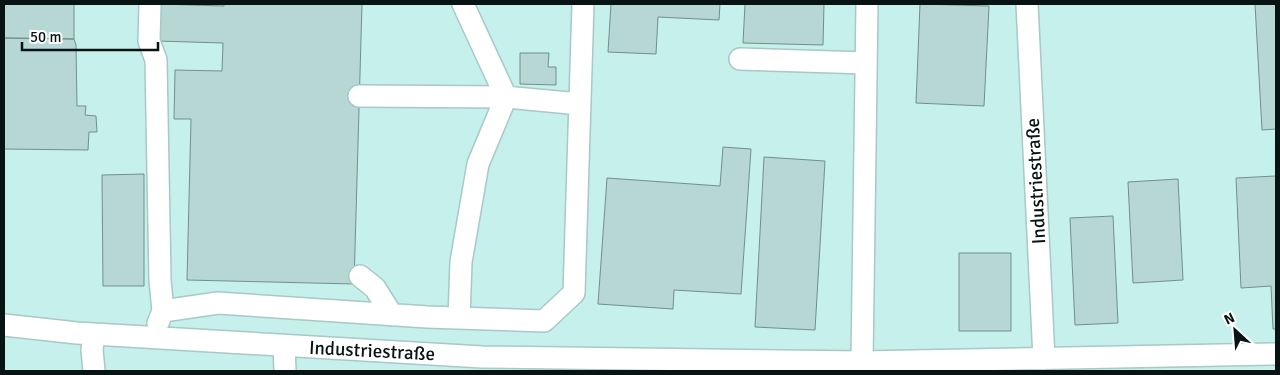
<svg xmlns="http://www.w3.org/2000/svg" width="1280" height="375" viewBox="0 0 1280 375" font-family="Signika,sans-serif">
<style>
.built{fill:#c5f0eb}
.building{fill:#b6d7d3;stroke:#71908c}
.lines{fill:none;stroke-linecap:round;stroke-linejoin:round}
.minor-casing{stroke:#a8c9c5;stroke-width:24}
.minor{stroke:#fff;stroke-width:21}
.labels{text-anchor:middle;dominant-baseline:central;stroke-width:4.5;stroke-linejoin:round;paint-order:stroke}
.street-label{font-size:19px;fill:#081413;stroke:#fff}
</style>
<rect width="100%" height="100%" fill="#d8f9f5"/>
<path class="built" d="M4,4H1276V371H4Z"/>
<path class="building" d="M4,4H74V39L4,38Z
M158,4L224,6V4H362L354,284L187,280L191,119H174L175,70L222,71L223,43L157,41Z
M611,4H720L719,20L658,17L656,54L608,52Z
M745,4H824L823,45L743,43Z
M920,4L989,6L984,106L916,103Z
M1255,4H1276V129L1262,130Z
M4,38L74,39L76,45L77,106H86L85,115L96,116L97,132H89L88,150L4,149Z
M520,53H549L548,67H556V85L520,84Z
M723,147L751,149L741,294L674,290L673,309L598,304L607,178L720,186Z
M764,157L825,161L815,330L755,327Z
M144,174V286H103L102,175Z
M1276,176V329H1273L1271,286L1241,288L1236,178Z
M1178,179L1183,280L1133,283L1128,182Z
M1113,216L1118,323L1075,325L1070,218Z
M959,253H1011V331H959Z"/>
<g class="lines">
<g class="minor-casing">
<path id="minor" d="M150,4L149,41L156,60L160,280L163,311L158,323
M1027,4L1044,359
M740,59L866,63
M359,96L506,97L580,104
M360,276L375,288L392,315
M163,311L218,303L427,317L544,321L574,293L583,4
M459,318L461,262L478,164L506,97L463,4
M4,325L77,333L482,357L862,362L1276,354
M94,334L92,350L94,371
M284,345L285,371
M862,362L867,4"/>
</g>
<use href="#minor" class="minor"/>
</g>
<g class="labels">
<g class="street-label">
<text transform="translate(1036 181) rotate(-93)">Industriestraße</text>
<text transform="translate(372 351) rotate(3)">Industriestraße</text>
</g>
</g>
<rect width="1280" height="375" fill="none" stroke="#081413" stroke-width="10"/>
<g transform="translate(1235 330) rotate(334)" stroke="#ffffff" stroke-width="4" paint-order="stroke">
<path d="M0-4L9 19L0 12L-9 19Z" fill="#081413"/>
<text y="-8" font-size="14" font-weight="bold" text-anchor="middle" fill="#081413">N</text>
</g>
<path d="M22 42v8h136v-8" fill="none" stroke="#081413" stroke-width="2.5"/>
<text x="30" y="42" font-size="15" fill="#081413" stroke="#ffffff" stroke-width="4" paint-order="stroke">50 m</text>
</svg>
